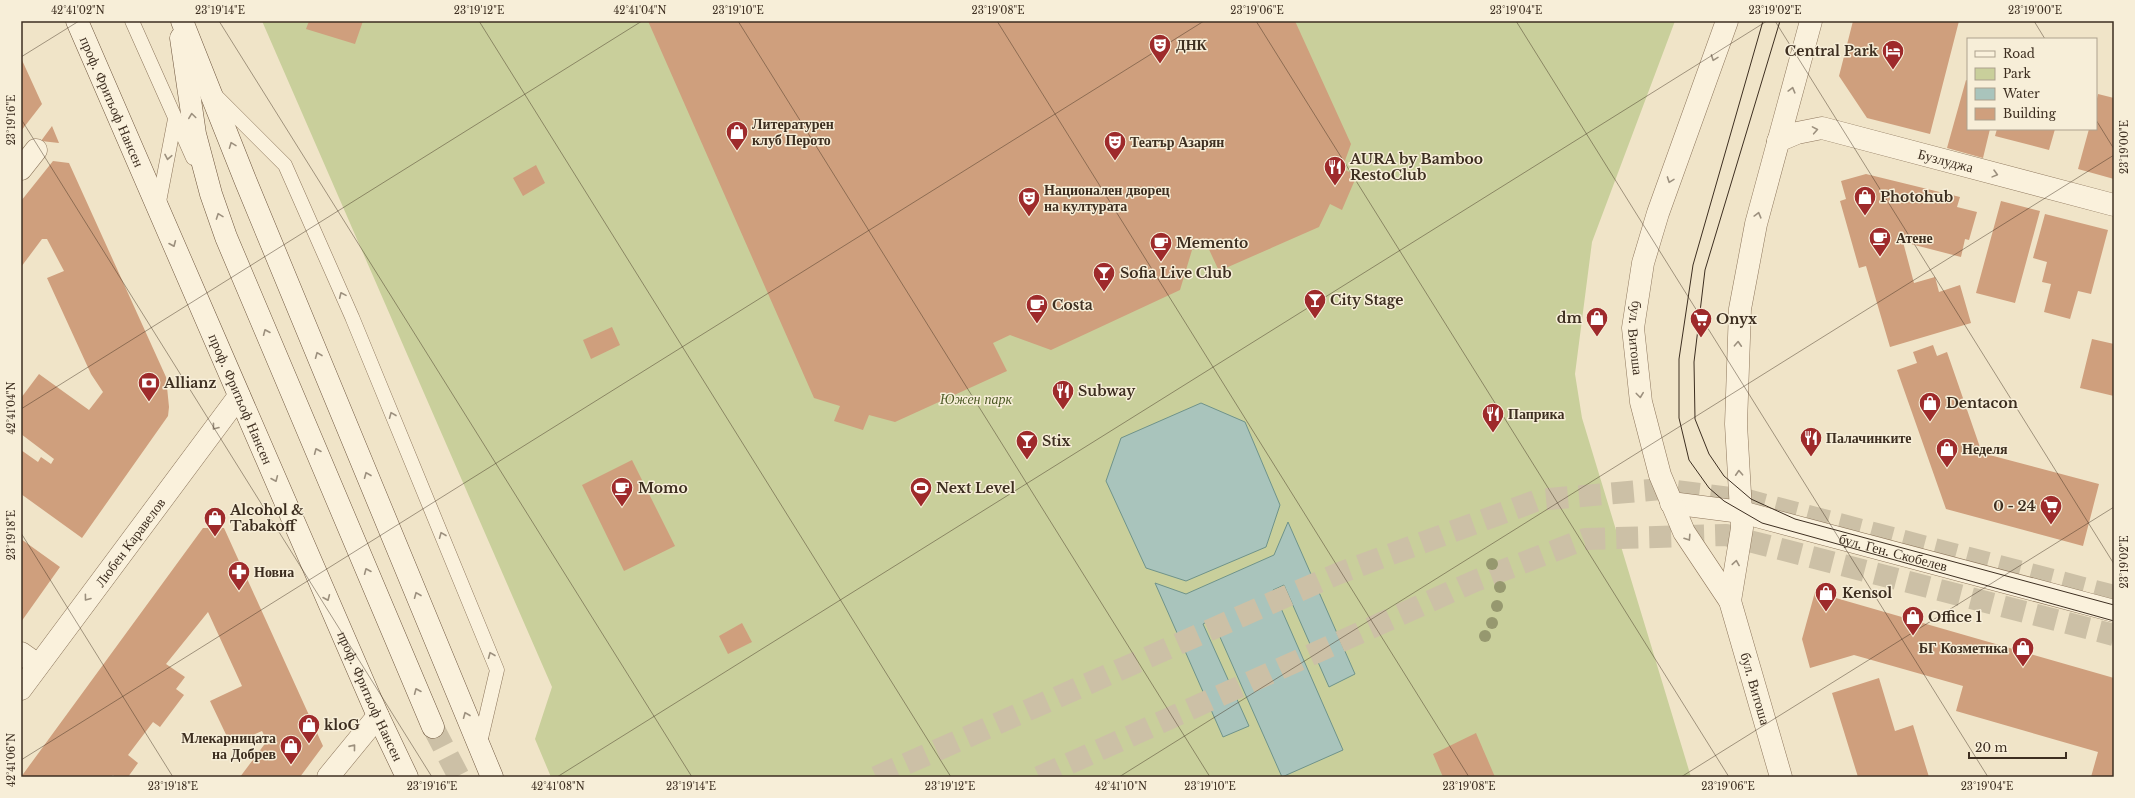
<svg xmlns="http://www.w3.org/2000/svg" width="2135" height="798" viewBox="0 0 2135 798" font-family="'Libre Baskerville',serif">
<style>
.green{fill:#c9cf9b}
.water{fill:#a9c4bc;stroke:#6f938a}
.building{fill:#cf9f7d}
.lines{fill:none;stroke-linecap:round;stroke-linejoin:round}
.secondary-tunnel{stroke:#ccc0a6;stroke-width:22;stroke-dasharray:22 11;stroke-linecap:butt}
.primary-tunnel{stroke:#ccc0a6;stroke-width:22;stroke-dasharray:22 11;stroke-linecap:butt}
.service-casing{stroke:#8d765c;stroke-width:15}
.minor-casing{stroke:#8d765c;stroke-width:23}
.tertiary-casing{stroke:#8d765c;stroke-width:23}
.secondary-casing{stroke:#6f573f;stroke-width:23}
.service{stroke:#faf1dc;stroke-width:14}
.minor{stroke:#faf1dc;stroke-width:22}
.tertiary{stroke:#faf1dc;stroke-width:22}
.secondary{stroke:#faf1dc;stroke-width:22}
.tram{stroke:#3d2e20;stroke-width:1}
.tree{fill:#96986f}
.oneway{stroke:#9c907e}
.ticks{fill:none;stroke:#3d2e20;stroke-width:1;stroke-opacity:0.45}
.labels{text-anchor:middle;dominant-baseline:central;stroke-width:3;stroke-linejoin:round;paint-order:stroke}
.poi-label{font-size:14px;font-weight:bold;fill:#3d2e20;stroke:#f7eed8;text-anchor:start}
.street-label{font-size:14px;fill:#3d2e20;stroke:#f7eed8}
.park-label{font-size:14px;font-style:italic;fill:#4d5a26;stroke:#f7eed8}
.neatline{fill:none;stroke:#3d2e20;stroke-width:1.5}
.ticks-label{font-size:10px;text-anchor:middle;fill:#3d2e20}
</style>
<rect width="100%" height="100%" fill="#f0e4c8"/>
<path class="green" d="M262,21H1675L1592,242L1575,374L1582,418L1691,777H551L535,739L552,687Z"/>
<path class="water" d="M1201,403L1245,422L1280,505L1266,547L1186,581L1146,568L1106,481L1121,438Z
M1288,522L1355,674L1329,687L1284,585L1273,590L1343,750L1282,777L1212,619L1203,624L1249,726L1223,737L1155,583L1186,594L1274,555Z"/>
<path class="building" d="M309,21H363L355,44L306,29Z
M648,21H1295L1351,144L1342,169L1357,175L1342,210L1330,204L1319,227L1219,271L1206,243L1192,250L1180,290L1051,350L1010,335L993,343L1007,371L895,422L869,415L863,430L834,421L840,406L814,398Z
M1853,21H1959L1930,134L1867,118L1839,76Z
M21,58L42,104L21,131Z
M1966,80L1968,81V129H1990L1983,158L1947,148Z
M2098,94L2114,98V179L2078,169L2089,129H2096V103Z
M52,126L59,143L41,141Z
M1997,129H2055L2049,150L1995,136Z
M53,161L69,163L166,377L169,407L168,416L82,538L21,494V450L38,462L41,457L51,464L54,459L21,434V398L39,374L89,410L103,392L91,374L47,278L64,271L47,239H42L21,267V201Z
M536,165L545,183L523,196L513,178Z
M1866,174L1960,197L1957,207L1977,212L1969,240L1965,239L1961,257L1903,242L1914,283L1935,277L1939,292L1960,285L1971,323L1890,347L1866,266L1859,268L1840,201L1846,199L1841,181Z
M2001,201L2040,211L2015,303L1976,293Z
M2045,214L2108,230L2091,294L2078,291L2070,319L2044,312L2051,284L2042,282L2047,262L2033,258Z
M612,327L620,345L591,359L583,340Z
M2092,339L2114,344V396L2080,388Z
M1933,345L1937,356L1947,352L1982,453L2099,484L2083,546L1946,509L1897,370L1917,363L1913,352Z
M632,460L675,546L624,571L582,485Z
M203,528H224L323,746L300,777H240L267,741L262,731L231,745L210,701L242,686L208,612L166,664L185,677L176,689L184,695L160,727L153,722L128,755L138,763L128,777H115L113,775L111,777H21Z
M21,539L60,567L21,622Z
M1815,592L2114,678V777H2091L2098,752L1956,711L1963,686L1854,655L1810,668L1802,639Z
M742,623L752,642L728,654L719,636Z
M1879,678L1895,731L1913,725L1929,777H1858L1832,693Z
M1476,733L1495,777H1443L1433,754Z"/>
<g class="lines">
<path class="secondary-tunnel" d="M433,727L459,777"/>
<path class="primary-tunnel" d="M876,777L1337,574L1538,500L1661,489L1747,500L2114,596
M1039,777L1475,581L1585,539L1726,535L2114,635"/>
<g class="service-casing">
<path id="service" d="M132,21L193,158
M215,95L285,165L352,317L497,670L479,747
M158,207L175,119"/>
</g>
<g class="minor-casing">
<g id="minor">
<path id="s1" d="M1778,141L1797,133L1822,128L2114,205"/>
<path d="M21,169L36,150"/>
<path id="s2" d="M1671,503L1741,512L2114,611"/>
<path d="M21,653L38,665"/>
<path id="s3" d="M21,689L239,396"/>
<path d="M328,777L378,716"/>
</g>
</g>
<g class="tertiary-casing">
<g id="tertiary">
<path id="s4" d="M1727,21L1658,213L1643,263L1633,328L1641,402L1660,475L1684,532L1730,601L1781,777"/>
<path d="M1730,601L1742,528L1736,424L1740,309L1756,224L1811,21"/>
</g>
</g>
<g class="secondary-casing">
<g id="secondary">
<path id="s5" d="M77,21L378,716L407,777"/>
<path d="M182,21L246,182L492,777"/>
<path d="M181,38L195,134L211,194L226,237L433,727"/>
</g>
</g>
<use href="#service" class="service"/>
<use href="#minor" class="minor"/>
<use href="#tertiary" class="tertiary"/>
<use href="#secondary" class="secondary"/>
<path class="tram" d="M1763,21L1693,265L1679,359V418L1689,460L1709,488L1724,501L1762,523L2114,621
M1780,21L1705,270L1694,362L1695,419L1709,454L1724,476L1751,499L1795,519L2114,605"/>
</g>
<g class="tree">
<circle cx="1492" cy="564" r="6"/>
<circle cx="1500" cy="587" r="6"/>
<circle cx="1497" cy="606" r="6"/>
<circle cx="1492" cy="623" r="6"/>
<circle cx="1485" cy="636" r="6"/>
</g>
<defs><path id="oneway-chevron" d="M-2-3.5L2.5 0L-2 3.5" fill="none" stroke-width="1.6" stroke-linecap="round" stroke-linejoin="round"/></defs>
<g class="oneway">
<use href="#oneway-chevron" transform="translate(1714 58) rotate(110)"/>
<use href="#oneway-chevron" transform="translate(1792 90) rotate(-75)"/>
<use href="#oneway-chevron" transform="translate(192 116) rotate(-98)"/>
<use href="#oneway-chevron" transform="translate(1815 130) rotate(-10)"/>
<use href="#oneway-chevron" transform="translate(232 145) rotate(-111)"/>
<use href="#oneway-chevron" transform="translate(168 157) rotate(101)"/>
<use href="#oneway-chevron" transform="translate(1995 174) rotate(15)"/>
<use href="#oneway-chevron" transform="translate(1670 180) rotate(110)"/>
<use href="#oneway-chevron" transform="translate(1758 215) rotate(-75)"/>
<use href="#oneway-chevron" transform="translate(219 216) rotate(-110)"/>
<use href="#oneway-chevron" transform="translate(173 244) rotate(67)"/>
<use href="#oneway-chevron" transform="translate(342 295) rotate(-114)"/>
<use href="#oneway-chevron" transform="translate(266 332) rotate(-113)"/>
<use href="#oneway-chevron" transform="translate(1738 344) rotate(-87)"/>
<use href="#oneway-chevron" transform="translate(318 355) rotate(-112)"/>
<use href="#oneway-chevron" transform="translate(1640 395) rotate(83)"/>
<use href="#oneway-chevron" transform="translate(392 415) rotate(-112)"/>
<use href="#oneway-chevron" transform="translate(215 427) rotate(128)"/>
<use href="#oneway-chevron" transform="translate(317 451) rotate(-113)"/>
<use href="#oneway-chevron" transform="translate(1739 473) rotate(-93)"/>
<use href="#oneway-chevron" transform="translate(367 475) rotate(-112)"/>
<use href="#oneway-chevron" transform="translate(275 479) rotate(67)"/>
<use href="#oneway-chevron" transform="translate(442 535) rotate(-112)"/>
<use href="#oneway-chevron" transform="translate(1688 538) rotate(57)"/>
<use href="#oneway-chevron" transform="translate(1736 563) rotate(-81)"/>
<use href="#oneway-chevron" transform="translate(367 571) rotate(-113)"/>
<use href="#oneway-chevron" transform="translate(417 595) rotate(-112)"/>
<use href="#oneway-chevron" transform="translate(87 598) rotate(127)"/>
<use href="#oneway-chevron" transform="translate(327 598) rotate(67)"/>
<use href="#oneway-chevron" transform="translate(491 655) rotate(-112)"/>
<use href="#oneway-chevron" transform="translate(417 691) rotate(-113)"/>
<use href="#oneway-chevron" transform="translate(466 715) rotate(-112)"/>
<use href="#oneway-chevron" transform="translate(353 747) rotate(-51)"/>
</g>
<path class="ticks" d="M219,21L692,777M479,21L951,777M738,21L1210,777M997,21L1469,777M1256,21L1729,777M1516,21L1988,777M1775,21L2114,564M2034,21L2045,39M21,57L79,21M21,119L432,777M2096,120L2114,149M21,409L642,21M21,533L173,777M21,760L1204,21M557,777L1767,21M1119,777L2114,155M1681,777L2114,507"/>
<defs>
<g id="theatre-pin" transform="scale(1.15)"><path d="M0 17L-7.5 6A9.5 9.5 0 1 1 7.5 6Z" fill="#9e2a2b" stroke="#f7eed8"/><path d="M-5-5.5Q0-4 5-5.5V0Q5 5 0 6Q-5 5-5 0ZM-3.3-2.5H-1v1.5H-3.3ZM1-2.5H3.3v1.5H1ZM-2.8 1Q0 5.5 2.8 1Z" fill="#fff"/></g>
<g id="hotel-pin" transform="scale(1.15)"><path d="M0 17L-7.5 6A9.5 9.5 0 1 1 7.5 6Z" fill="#9e2a2b" stroke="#f7eed8"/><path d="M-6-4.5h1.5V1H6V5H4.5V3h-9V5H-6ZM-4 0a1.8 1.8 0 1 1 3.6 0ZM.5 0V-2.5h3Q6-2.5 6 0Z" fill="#fff"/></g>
<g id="shop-pin" transform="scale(1.15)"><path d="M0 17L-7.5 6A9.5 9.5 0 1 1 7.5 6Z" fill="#9e2a2b" stroke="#f7eed8"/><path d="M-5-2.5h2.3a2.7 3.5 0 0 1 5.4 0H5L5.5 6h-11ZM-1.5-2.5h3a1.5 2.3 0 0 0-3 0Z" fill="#fff"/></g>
<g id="restaurant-pin" transform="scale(1.15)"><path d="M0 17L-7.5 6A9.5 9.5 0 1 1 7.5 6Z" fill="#9e2a2b" stroke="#f7eed8"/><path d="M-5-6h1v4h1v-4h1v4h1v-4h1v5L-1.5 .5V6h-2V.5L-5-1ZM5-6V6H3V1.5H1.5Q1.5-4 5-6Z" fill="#fff"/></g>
<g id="cafe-pin" transform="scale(1.15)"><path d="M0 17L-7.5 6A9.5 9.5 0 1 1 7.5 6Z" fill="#9e2a2b" stroke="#f7eed8"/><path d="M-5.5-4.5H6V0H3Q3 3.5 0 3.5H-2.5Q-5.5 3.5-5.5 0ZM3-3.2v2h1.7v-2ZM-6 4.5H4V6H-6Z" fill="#fff"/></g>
<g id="bar-pin" transform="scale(1.15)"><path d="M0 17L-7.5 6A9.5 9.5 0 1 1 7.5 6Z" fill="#9e2a2b" stroke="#f7eed8"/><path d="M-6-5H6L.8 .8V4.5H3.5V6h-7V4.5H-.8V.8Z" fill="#fff"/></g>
<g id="supermarket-pin" transform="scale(1.15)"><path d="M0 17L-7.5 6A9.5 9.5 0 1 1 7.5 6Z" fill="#9e2a2b" stroke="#f7eed8"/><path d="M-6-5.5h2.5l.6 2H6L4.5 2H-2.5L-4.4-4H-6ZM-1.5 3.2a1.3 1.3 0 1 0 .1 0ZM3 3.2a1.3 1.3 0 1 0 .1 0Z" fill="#fff"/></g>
<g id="bank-pin" transform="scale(1.15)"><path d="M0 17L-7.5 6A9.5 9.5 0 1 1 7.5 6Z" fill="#9e2a2b" stroke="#f7eed8"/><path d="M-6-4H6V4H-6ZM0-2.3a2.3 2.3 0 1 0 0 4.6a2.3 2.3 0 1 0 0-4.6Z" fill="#fff"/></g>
<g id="stadium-pin" transform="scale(1.15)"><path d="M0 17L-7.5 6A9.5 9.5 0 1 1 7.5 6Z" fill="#9e2a2b" stroke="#f7eed8"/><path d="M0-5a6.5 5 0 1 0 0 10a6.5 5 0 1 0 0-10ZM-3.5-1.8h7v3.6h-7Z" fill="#fff"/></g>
<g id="pharmacy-pin" transform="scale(1.15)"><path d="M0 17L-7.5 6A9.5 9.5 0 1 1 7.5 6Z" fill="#9e2a2b" stroke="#f7eed8"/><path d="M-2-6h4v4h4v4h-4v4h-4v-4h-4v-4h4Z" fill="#fff"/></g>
</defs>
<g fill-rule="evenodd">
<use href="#theatre-pin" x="1160" y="45"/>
<use href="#hotel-pin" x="1893" y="51"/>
<use href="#shop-pin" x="737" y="132"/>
<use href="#theatre-pin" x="1115" y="142"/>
<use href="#restaurant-pin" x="1335" y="167"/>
<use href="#shop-pin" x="1865" y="197"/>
<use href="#theatre-pin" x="1029" y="198"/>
<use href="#cafe-pin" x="1880" y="238"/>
<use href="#cafe-pin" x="1161" y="243"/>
<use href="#bar-pin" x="1104" y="273"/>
<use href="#bar-pin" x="1315" y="300"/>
<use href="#cafe-pin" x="1037" y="305"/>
<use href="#shop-pin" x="1597" y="318"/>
<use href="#supermarket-pin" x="1701" y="319"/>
<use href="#bank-pin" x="149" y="383"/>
<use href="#restaurant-pin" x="1063" y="391"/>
<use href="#shop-pin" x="1930" y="403"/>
<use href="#restaurant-pin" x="1493" y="414"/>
<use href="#restaurant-pin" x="1811" y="438"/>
<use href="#bar-pin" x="1027" y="441"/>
<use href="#shop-pin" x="1947" y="449"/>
<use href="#cafe-pin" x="622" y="488"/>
<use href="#stadium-pin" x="921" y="488"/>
<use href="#supermarket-pin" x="2051" y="506"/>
<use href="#shop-pin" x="215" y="518"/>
<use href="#pharmacy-pin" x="239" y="572"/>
<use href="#shop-pin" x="1826" y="593"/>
<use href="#shop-pin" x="1913" y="617"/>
<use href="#shop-pin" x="2023" y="648"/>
<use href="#shop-pin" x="309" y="725"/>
<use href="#shop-pin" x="291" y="746"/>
</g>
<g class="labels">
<g class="poi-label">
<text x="1176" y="45">ДНК</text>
<text x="1878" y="51" text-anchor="end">Central Park</text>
<text x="752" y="124">Литературен<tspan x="752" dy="16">клуб Перото</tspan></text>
<text x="1130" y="142">Театър Азарян</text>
<text x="1350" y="159">AURA by Bamboo<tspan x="1350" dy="16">RestoClub</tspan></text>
<text x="1044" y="190">Национален дворец<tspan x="1044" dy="16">на културата</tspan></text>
<text x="1880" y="197">Photohub</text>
<text x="1896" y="238">Атене</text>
<text x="1176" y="243">Memento</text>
<text x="1120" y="273">Sofia Live Club</text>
<text x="1330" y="300">City Stage</text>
<text x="1052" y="305">Costa</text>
<text x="1582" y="318" text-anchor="end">dm</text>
<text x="1716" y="319">Onyx</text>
<text x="164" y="383">Allianz</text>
<text x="1078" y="391">Subway</text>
<text x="1946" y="403">Dentacon</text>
<text x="1508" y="414">Паприка</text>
<text x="1826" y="438">Палачинките</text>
<text x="1042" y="441">Stix</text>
<text x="1962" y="449">Неделя</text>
<text x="638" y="488">Momo</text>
<text x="936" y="488">Next Level</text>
<text x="2036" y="506" text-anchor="end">0 - 24</text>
<text x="230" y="510">Alcohol &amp;<tspan x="230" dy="16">Tabakoff</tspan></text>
<text x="254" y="572">Новиа</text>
<text x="1842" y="593">Kensol</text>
<text x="1928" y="617">Office 1</text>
<text x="2008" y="648" text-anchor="end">БГ Козметика</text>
<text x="324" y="725">kloG</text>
<text x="276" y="738" text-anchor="end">Млекарницата<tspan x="276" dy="16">на Добрев</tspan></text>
</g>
<g class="street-label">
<text stroke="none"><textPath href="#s5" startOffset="88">проф. Фритьоф Нансен</textPath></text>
<text stroke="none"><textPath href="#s1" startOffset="174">Бузлуджа</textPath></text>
<text stroke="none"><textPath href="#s4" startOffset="332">бул. Витоша</textPath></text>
<text stroke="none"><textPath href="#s5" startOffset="412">проф. Фритьоф Нансен</textPath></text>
<text stroke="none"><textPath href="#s3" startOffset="183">Любен Каравелов</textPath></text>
<text stroke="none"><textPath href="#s2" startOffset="228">бул. Ген. Скобелев</textPath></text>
<text stroke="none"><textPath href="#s4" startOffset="708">бул. Витоша</textPath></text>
<text stroke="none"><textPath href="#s5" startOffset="736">проф. Фритьоф Нансен</textPath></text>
</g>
<g class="park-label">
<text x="976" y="399">Южен парк</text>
</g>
</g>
<rect width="2135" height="798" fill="none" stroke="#f7eed8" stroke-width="44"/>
<rect x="1967" y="38" width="130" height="92" fill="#f7eed8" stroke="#ada18e"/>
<rect x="1975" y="51" width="20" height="6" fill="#faf1dc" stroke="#ada18e"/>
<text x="2003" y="58" font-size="12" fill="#3d2e20">Road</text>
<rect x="1975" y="68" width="20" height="12" fill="#c9cf9b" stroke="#ada18e"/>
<text x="2003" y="78" font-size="12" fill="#3d2e20">Park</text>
<rect x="1975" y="88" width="20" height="12" fill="#a9c4bc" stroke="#ada18e"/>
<text x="2003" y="98" font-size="12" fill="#3d2e20">Water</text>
<rect x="1975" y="108" width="20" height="12" fill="#cf9f7d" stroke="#ada18e"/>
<text x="2003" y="118" font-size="12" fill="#3d2e20">Building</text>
<path d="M1969 752v6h97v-6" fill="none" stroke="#3d2e20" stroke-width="2"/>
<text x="1975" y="752" font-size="12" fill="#3d2e20" stroke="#f7eed8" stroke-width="3" paint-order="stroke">20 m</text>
<rect x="22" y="22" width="2091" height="754" class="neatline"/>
<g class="ticks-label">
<text x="78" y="14">42°41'02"N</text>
<text x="220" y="14">23°19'14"E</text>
<text x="479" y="14">23°19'12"E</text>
<text x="640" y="14">42°41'04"N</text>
<text x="738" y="14">23°19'10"E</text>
<text x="998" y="14">23°19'08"E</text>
<text x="1257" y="14">23°19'06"E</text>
<text x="1516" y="14">23°19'04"E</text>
<text x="1775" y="14">23°19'02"E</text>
<text x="2035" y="14">23°19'00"E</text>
<text transform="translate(11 120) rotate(-90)" y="4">23°19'16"E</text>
<text transform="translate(2124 147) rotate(-90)" y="4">23°19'00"E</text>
<text transform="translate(11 408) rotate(-90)" y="4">42°41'04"N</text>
<text transform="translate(11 535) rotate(-90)" y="4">23°19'18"E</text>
<text transform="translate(2124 562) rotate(-90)" y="4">23°19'02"E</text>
<text transform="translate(11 760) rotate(-90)" y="4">42°41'06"N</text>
<text x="173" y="790">23°19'18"E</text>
<text x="432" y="790">23°19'16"E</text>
<text x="558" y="790">42°41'08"N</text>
<text x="691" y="790">23°19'14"E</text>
<text x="950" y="790">23°19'12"E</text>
<text x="1121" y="790">42°41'10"N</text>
<text x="1210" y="790">23°19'10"E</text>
<text x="1469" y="790">23°19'08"E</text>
<text x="1728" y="790">23°19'06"E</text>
<text x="1987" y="790">23°19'04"E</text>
</g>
</svg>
